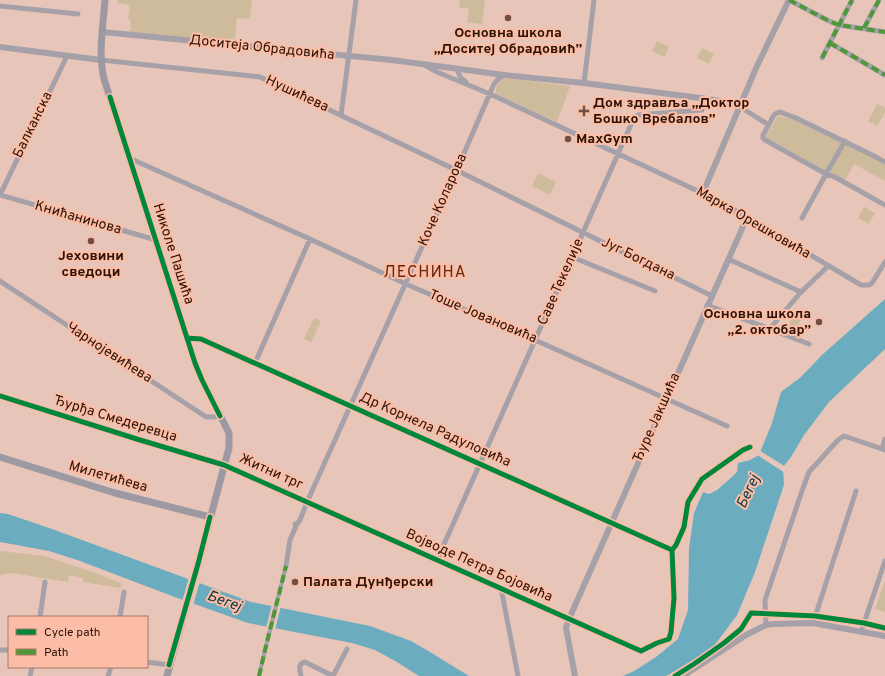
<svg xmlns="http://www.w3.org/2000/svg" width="885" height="676" viewBox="0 0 885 676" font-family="Overpass,sans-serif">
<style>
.green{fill:#cebb9b}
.water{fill:#6cacbf}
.pier{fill:#e7c5b9}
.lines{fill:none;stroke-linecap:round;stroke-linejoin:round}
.pedestrian{stroke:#a6a1a9;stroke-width:4}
.minor{stroke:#a6a1a9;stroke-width:5}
.tertiary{stroke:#a6a1a9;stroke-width:6}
.secondary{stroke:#9d99a2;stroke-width:7}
.quiet{stroke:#4f983a;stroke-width:4;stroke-dasharray:8 4;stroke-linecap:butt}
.cycleway-casing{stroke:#fbbda5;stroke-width:8}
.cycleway{stroke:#00873e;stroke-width:5}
.poi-dot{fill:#6e5145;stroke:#fbbda5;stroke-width:1.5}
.labels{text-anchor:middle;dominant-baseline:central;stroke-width:4;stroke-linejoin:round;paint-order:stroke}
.poi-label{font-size:14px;font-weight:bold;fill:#2d1207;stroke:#fbbda5;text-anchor:start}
.street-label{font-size:14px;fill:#2d1207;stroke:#fbbda5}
.water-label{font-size:15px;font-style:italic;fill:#0b3a48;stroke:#fbbda5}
.quarter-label{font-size:16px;letter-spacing:1px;fill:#652608;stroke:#fbbda5}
</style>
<rect width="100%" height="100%" fill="#e7c5b9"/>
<path class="green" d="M118,0H252L250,19L237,18L235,39H207L130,32L131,21L128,18L130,5L117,3Z
M460,0H485L482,24L467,22L469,9L459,7Z
M657,41L669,47L664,57L652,51Z
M702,48L714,54L709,64L697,58Z
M503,78L570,86L557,122L496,94C495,87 498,83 503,78Z
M877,104L885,108V112L877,126L868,121Z
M778,116L796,120L843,142L826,171L765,137Z
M845,142L885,165V181L854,164L845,180L829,171Z
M538,173L556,182L550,195L532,186Z
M864,207L875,213L869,224L858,218Z
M796,312L803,317L793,332L787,327Z
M314,318L321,321L311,342L304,339Z
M0,551L44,556L96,573L122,584L121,588L83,582V578L69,575L68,582L12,573L0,575Z
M884,583H885V612L875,609Z"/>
<path class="water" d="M885,299V349L829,402L804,435L791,457L783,467L784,485L755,572L737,615L714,646L694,660L666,676H623L634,671L656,657L678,639L688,610L689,549L694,513L703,492L709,494L717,490L733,476L737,472L738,463L750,460L759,455L772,423L781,392L801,377L822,355Z
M0,513L8,514L52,529L251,602L370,626L411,641L430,652L469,676H419L397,662L375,650L352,643L248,623L172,596L80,561L49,551L0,542Z"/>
<path class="pier" d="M759,450L786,467L785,473L756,454H757Z
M189,577L200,581L193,606L182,602Z
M272,604L281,606L275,630L266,628Z"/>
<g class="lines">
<path class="pedestrian" d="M259,676L266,646L286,566"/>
<path class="minor" d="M789,0L829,21L839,25L885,32
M0,6L78,14
M864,28L879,0
M830,43L885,75
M822,58L852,0
M101,60L260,77L456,170L712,296
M423,64L437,72L490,94L700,192L706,193
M456,68L461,78L466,82
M584,83L594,0
M740,107L769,125
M341,115L356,0
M129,158L310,239L406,284L535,340L727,426
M885,162L874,156L796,118L780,112L777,113L774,115L763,135V138L765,140L826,174L833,176L885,205
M0,195L156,240
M0,195L67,56
M744,218L750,219L861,285H869L872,283L885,262
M802,218L826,174L845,141
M572,257L655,291
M728,259L801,292
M0,281L206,417H213L220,416
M707,305L809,344
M770,329L772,326L801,292L822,272L828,266
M187,338L201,339L672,550L674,598L671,632L669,639L657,643L641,651L569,619
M255,363L310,239
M0,396L140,440L224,465
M882,449L885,439
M295,524L298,523L300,520L307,502L458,167L494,84L498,79L504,75
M437,560L634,118L635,116L638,115L702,110
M286,566L290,540L297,524
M501,588L518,676
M40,617L45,582
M120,617L124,592
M813,623L856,491
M766,625L765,600L803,488L809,472L838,440L844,436L885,450
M861,632L885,561
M0,650H9
M147,662L169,665
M30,676L32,667
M108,676L111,667
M301,676C300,670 297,664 305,662L333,676
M333,676L347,649"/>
<path class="tertiary" d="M102,32L392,60L504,75L584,83L700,98L728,102L740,107
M0,47L101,60
M224,465L569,619
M575,676L566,628L569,619L745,222L744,218L741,214L709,197L706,193L705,188L757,66L789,0
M683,676L746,635L766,625L774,624L813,623L885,636"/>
<path class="secondary" d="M105,0C103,27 98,53 104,79L195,363L202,380L229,433V448L198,564L167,676
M0,457L115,493L210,517"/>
<path class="quiet" d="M789,0L829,21L839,25L885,32
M864,28L879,0
M830,43L885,75
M822,58L852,0
M259,676L266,646L286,566"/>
<g class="cycleway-casing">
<path id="cycleway" d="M110,97L195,363L202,380L220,416
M187,338L201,339L672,550
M0,396L140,440L224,465L641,651L657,643L669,639L671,632L674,598L672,550L676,545L684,527L688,502L702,479L743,450L750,447
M169,665L198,564L210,517
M675,676L694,664L724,643L741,629L751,613L815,616L864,623L885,628"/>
</g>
<use href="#cycleway" class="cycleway"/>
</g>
<g class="poi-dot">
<circle cx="508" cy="18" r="4"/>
<path d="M582 105h4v4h4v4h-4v4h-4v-4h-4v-4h4z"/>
<circle cx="568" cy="139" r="4"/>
<circle cx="91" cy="241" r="4"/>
<circle cx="819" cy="322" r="4"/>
<circle cx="295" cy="582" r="4"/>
</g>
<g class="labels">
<g class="poi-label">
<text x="508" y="33" text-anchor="middle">Основна школа<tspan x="508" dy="16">„Доситеј Обрадовић”</tspan></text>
<text x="593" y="103">Дом здравља „Доктор<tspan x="593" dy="16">Бошко Вребалов”</tspan></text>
<text x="576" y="139">MaxGym</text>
<text x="91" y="256" text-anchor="middle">Јеховини<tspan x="91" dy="16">сведоци</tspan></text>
<text x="811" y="314" text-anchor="end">Основна школа<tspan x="811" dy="16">„2. октобар”</tspan></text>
<text x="303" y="582">Палата Дунђерски</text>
</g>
<g class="street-label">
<text transform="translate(262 48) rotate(6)">Доситеја Обрадовића</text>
<text transform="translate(297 94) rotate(25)">Нушићева</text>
<text transform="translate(33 125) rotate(-64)">Балканска</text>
<text transform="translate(443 200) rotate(-66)">Коче Коларова</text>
<text transform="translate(78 218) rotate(16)">Книћанинова</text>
<text transform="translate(753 223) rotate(30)">Марка Орешковића</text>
<text transform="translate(173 254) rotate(72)">Николе Пашића</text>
<text transform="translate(638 259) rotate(26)">Југ Богдана</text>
<text transform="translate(561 282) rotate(-66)">Саве Текелије</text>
<text transform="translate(483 317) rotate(23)">Тоше Јовановића</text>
<text transform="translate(109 353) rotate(33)">Чарнојевићева</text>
<text transform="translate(657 418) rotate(-66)">Ђуре Јакшића</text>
<text transform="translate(115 419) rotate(17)">Ђурђа Смедеревца</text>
<text transform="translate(435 430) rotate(24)">Др Корнела Радуловића</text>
<text transform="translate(271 472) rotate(24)">Житни трг</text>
<text transform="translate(108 477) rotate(16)">Милетићева</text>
<text transform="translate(479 566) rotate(24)">Војводе Петра Бојовића</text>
</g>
<g class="water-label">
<text transform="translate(749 492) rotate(-65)">Бегеј</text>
<text transform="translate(224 602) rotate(20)">Бегеј</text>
</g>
<g class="quarter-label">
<text x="425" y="273">ЛЕСНИНА</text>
</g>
</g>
<rect x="8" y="616" width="140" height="52" fill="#fbbda5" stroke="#a97966"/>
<rect x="16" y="629" width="20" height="6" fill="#00873e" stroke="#a97966"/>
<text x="44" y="636" font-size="12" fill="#2d1207">Cycle path</text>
<rect x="16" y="649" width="20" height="6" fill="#4f983a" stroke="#a97966"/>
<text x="44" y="656" font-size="12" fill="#2d1207">Path</text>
</svg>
